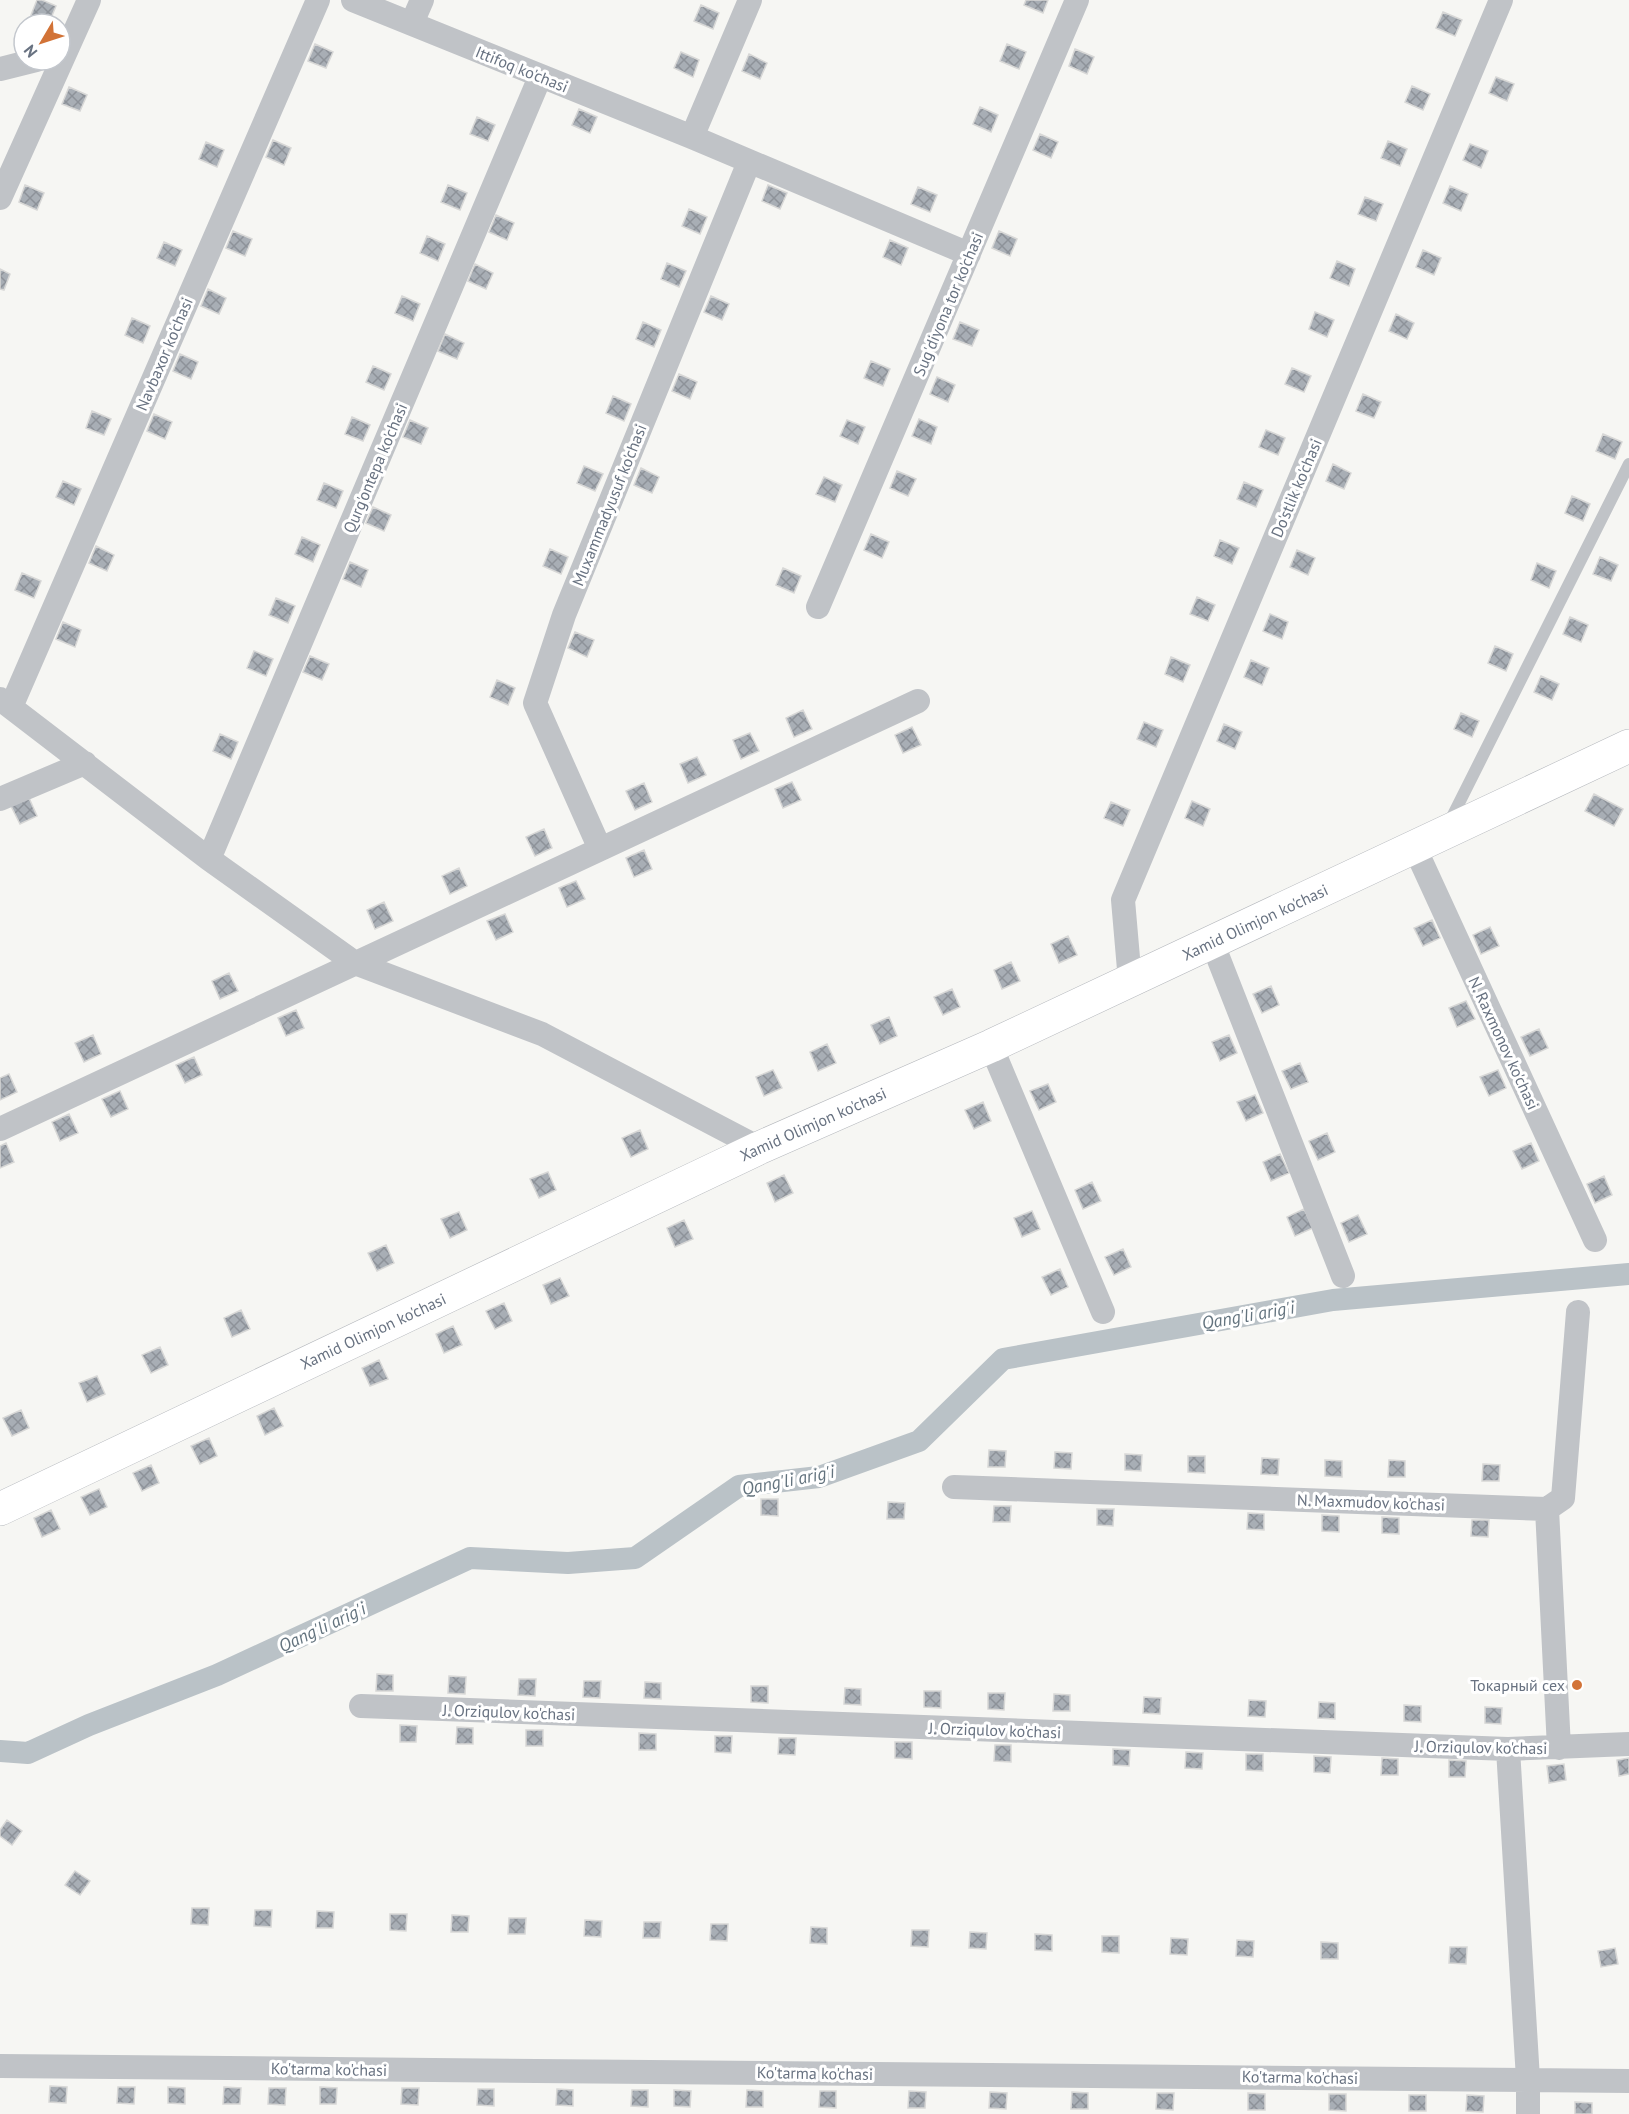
<svg xmlns="http://www.w3.org/2000/svg" width="1629" height="2114" viewBox="0 0 1629 2114" font-family="'PT Sans',sans-serif">
<style>
.lines{fill:none;stroke-linecap:round;stroke-linejoin:round}
.canal{stroke:#bac2c7;stroke-width:22}
.building{fill:url(#building-cross-hatch);stroke:#d7d7d6;stroke-width:1.5}
.secondary-casing{stroke:#b5b8bd;stroke-width:34}
.lane{stroke:#c0c3c7;stroke-width:12}
.street{stroke:#c0c3c7;stroke-width:24}
.secondary{stroke:#fff;stroke-width:33}
.poi-dot{fill:#d27337;stroke:#fff;stroke-width:2}
.labels{text-anchor:middle;dominant-baseline:central;stroke-width:6;stroke-linejoin:round;paint-order:stroke}
.street-label{font-size:16px;fill:#687281;stroke:#fff}
.poi-label{font-size:16px;fill:#687281;stroke:#fff;text-anchor:end}
.water-label{font-size:18px;font-style:italic;fill:#63737e;stroke:#fff}
</style>
<defs>
<pattern id="building-cross-hatch" width="8" height="8" patternUnits="userSpaceOnUse" patternTransform="scale(1.5)"><rect width="8" height="8" fill="#a8aeb5"/><path d="M0 0l8 8M0 8l8-8" fill="none" stroke="#8d9299"/></pattern>
</defs>
<rect width="100%" height="100%" fill="#f6f6f3"/>
<g class="lines">
<path class="canal" d="M0,1751L28,1753L89,1725L217,1675L470,1558L568,1563L635,1558L739,1486L819,1477L919,1441L1003,1359L1333,1300L1629,1274"/>
</g>
<path class="building" d="M37,0H42L56,6L49,23L31,15Z
M1026,0H1048L1043,13L1024,5Z
M701,5L719,13L713,29L694,21Z
M1443,12L1462,20L1455,36L1436,28Z
M315,44L333,52L326,68L308,61Z
M1007,44L1026,52L1019,69L1000,61Z
M1075,49L1094,57L1087,74L1069,66Z
M681,52L699,60L693,77L674,68Z
M749,54L767,63L760,79L742,71Z
M1496,77L1514,84L1507,101L1489,93Z
M1412,86L1430,94L1423,110L1405,102Z
M69,87L87,95L80,111L62,104Z
M980,107L998,115L991,132L973,124Z
M579,109L597,117L590,133L572,125Z
M477,117L495,125L488,141L470,134Z
M1040,134L1058,142L1051,158L1033,150Z
M273,140L291,148L284,165L266,157Z
M1388,141L1407,149L1400,166L1381,158Z
M206,142L224,150L217,167L199,159Z
M1470,144L1488,151L1481,168L1463,160Z
M25,185L44,193L37,210L19,202Z
M448,185L467,193L460,210L441,202Z
M768,185L787,193L780,209L762,201Z
M1450,186L1468,194L1461,211L1443,203Z
M918,187L937,195L930,212L911,204Z
M1365,197L1383,204L1376,221L1358,214Z
M689,209L707,217L700,234L682,226Z
M496,215L514,223L507,240L489,232Z
M233,231L252,239L245,256L226,248Z
M999,231L1017,239L1010,256L992,248Z
M427,236L445,244L438,261L420,253Z
M890,240L908,248L901,265L883,257Z
M164,242L182,250L175,266L157,258Z
M1423,250L1441,258L1434,275L1416,267Z
M1337,261L1355,269L1349,286L1330,278Z
M667,263L686,271L679,287L661,279Z
M475,264L493,273L486,289L468,281Z
M0,269L10,274L4,290L0,289Z
M208,289L226,298L219,314L201,306Z
M402,296L420,304L413,321L395,313Z
M711,296L729,304L722,320L704,312Z
M1315,312L1334,320L1327,337L1309,329Z
M1396,314L1414,323L1407,339L1389,331Z
M132,318L150,326L143,343L125,335Z
M643,322L661,330L654,347L636,339Z
M960,322L979,330L972,346L953,339Z
M445,334L464,343L457,359L438,351Z
M180,354L198,362L191,379L173,371Z
M871,361L890,369L883,386L864,378Z
M373,366L391,374L384,390L366,382Z
M1292,368L1311,376L1304,392L1285,384Z
M679,374L697,382L690,399L672,391Z
M937,377L955,385L948,402L930,394Z
M1363,394L1381,402L1374,418L1356,411Z
M613,396L631,404L624,421L606,413Z
M92,411L111,419L104,435L86,428Z
M154,414L172,422L165,439L147,431Z
M352,417L370,425L363,441L345,434Z
M919,419L937,427L931,444L912,436Z
M410,420L428,428L421,444L403,437Z
M847,420L865,427L858,444L840,436Z
M1266,430L1285,438L1278,455L1259,447Z
M1603,434L1622,442L1615,459L1596,451Z
M1333,464L1351,473L1344,489L1326,481Z
M584,466L603,474L595,491L577,483Z
M641,468L659,477L652,493L634,485Z
M897,471L916,479L908,496L890,488Z
M824,477L842,485L835,502L816,494Z
M63,481L81,489L74,505L56,497Z
M1244,482L1263,490L1256,507L1237,499Z
M324,483L343,491L336,508L317,500Z
M1572,496L1590,504L1583,521L1565,513Z
M373,507L391,515L384,531L366,523Z
M871,534L889,542L882,558L864,550Z
M302,537L320,545L313,562L295,554Z
M1220,540L1239,548L1232,564L1214,556Z
M96,546L114,555L107,571L89,563Z
M550,549L568,557L561,574L543,566Z
M1297,550L1315,558L1308,575L1290,567Z
M1600,557L1618,565L1611,581L1593,574Z
M350,562L368,570L361,587L343,579Z
M1537,563L1556,571L1549,588L1531,580Z
M783,568L801,576L794,593L776,585Z
M22,573L41,581L34,598L15,590Z
M1197,597L1215,605L1208,621L1190,614Z
M276,598L295,606L288,623L269,615Z
M1270,614L1288,622L1282,639L1263,631Z
M1570,617L1588,625L1581,642L1563,634Z
M63,622L81,630L75,647L56,639Z
M575,632L594,640L587,657L568,648Z
M1495,646L1513,654L1506,671L1488,663Z
M254,651L273,659L266,676L247,668Z
M310,656L329,664L322,680L303,672Z
M1171,657L1190,665L1183,682L1165,674Z
M1251,660L1269,668L1262,685L1244,677Z
M1541,676L1559,684L1552,700L1534,692Z
M497,680L515,688L508,705L490,697Z
M803,710L812,729L794,737L786,718Z
M1461,713L1479,721L1472,737L1454,729Z
M1144,722L1163,730L1156,747L1137,739Z
M1224,724L1242,732L1235,749L1217,741Z
M912,727L921,745L903,753L895,735Z
M750,733L759,751L741,759L733,740Z
M220,734L238,742L231,759L213,751Z
M697,757L706,775L688,783L680,764Z
M792,782L801,800L783,808L775,789Z
M644,783L652,802L635,810L626,791Z
M1594,794L1623,809L1614,826L1585,811Z
M29,798L37,816L20,824L11,806Z
M1192,801L1210,809L1203,826L1185,818Z
M1111,802L1130,810L1123,826L1104,818Z
M544,829L552,848L535,856L526,837Z
M644,850L652,869L634,877L626,858Z
M459,868L467,886L450,894L442,876Z
M576,881L585,899L567,907L559,888Z
M384,902L393,921L375,929L367,910Z
M505,914L513,932L496,940L487,921Z
M1432,920L1440,938L1423,946L1414,928Z
M1490,927L1499,946L1481,954L1473,935Z
M1068,936L1077,955L1059,963L1051,944Z
M1011,962L1020,981L1002,989L994,970Z
M229,973L238,991L220,999L212,981Z
M1271,986L1279,1005L1262,1013L1253,994Z
M952,989L960,1007L943,1015L934,997Z
M1466,1001L1475,1019L1457,1027L1449,1008Z
M296,1010L304,1028L286,1036L278,1018Z
M889,1017L897,1036L880,1044L871,1025Z
M1539,1029L1548,1048L1530,1056L1521,1037Z
M93,1035L101,1054L84,1062L75,1043Z
M1229,1035L1237,1053L1220,1061L1212,1042Z
M827,1044L836,1063L818,1071L810,1052Z
M194,1057L202,1075L185,1083L176,1065Z
M1300,1063L1308,1082L1291,1089L1282,1071Z
M773,1070L782,1088L764,1096L756,1077Z
M1498,1070L1506,1088L1489,1096L1480,1077Z
M9,1074L17,1092L0,1100V1078Z
M1048,1084L1056,1102L1039,1110L1030,1091Z
M120,1091L128,1109L111,1117L102,1099Z
M1255,1095L1263,1113L1246,1121L1237,1102Z
M983,1102L991,1121L974,1129L965,1110Z
M69,1114L78,1133L60,1141L52,1122Z
M640,1130L648,1149L631,1157L622,1138Z
M1327,1133L1335,1152L1318,1160L1309,1141Z
M6,1143L14,1162L0,1168V1146Z
M1531,1143L1539,1161L1522,1169L1513,1151Z
M1280,1154L1289,1173L1271,1181L1263,1162Z
M548,1172L556,1190L539,1198L530,1179Z
M784,1175L793,1193L775,1202L767,1183Z
M1604,1176L1612,1195L1595,1203L1587,1184Z
M1092,1182L1101,1201L1083,1209L1075,1190Z
M1304,1209L1313,1228L1295,1236L1287,1217Z
M1032,1211L1040,1229L1022,1237L1014,1218Z
M459,1212L467,1230L450,1238L441,1219Z
M1358,1215L1367,1234L1349,1242L1341,1223Z
M684,1220L693,1239L675,1247L667,1228Z
M386,1245L394,1263L377,1271L368,1253Z
M1123,1249L1131,1267L1114,1275L1105,1257Z
M1060,1269L1068,1287L1051,1295L1042,1277Z
M560,1278L569,1296L551,1304L543,1285Z
M504,1303L512,1321L495,1329L486,1311Z
M241,1310L250,1329L232,1337L224,1318Z
M453,1326L462,1345L444,1353L436,1334Z
M160,1347L168,1365L151,1373L142,1355Z
M379,1360L388,1379L370,1386L362,1368Z
M97,1376L105,1394L87,1402L79,1383Z
M274,1408L283,1426L265,1435L257,1416Z
M21,1410L29,1428L12,1436L3,1418Z
M209,1438L217,1456L200,1464L191,1446Z
M989,1450L1006,1451L1005,1467H988Z
M1055,1452L1072,1453L1071,1469L1054,1468Z
M1125,1454L1142,1455L1141,1471L1125,1470Z
M1188,1456H1205V1473L1188,1472Z
M1262,1458L1279,1459L1278,1475L1261,1474Z
M1325,1460L1342,1461V1477L1325,1476Z
M1389,1460L1405,1461V1477H1388Z
M1483,1464L1500,1465L1499,1481H1482Z
M151,1465L159,1483L142,1491L133,1473Z
M99,1489L107,1507L90,1515L81,1497Z
M761,1499H778V1516L761,1515Z
M888,1502L905,1503L904,1519H887Z
M994,1506H1011L1010,1522H993Z
M1097,1509H1114L1113,1526L1097,1525Z
M51,1510L60,1529L42,1537L34,1518Z
M1248,1513L1264,1514V1530L1247,1529Z
M1322,1515L1339,1516V1532L1322,1531Z
M1382,1517L1399,1518V1534L1382,1533Z
M1472,1520H1489L1488,1537L1471,1536Z
M377,1674L393,1675V1691H376Z
M449,1676L466,1677L465,1694L448,1693Z
M519,1679H536L535,1696L518,1695Z
M584,1681H601L600,1698L583,1697Z
M645,1682L661,1683V1699L644,1698Z
M751,1686H768V1703L751,1702Z
M845,1688L861,1689V1705L844,1704Z
M924,1691H941V1708L924,1707Z
M988,1693H1005L1004,1710L988,1709Z
M1054,1694L1070,1695V1711H1053Z
M1144,1697L1161,1698L1160,1714L1143,1713Z
M1249,1700L1266,1701L1265,1717L1248,1716Z
M1319,1702L1335,1703V1719L1318,1718Z
M1404,1705L1421,1706V1722L1404,1721Z
M1485,1707L1502,1708L1501,1724L1485,1723Z
M400,1725L417,1726L416,1742H400Z
M457,1727L473,1728V1744H456Z
M526,1730H543V1746H526Z
M639,1733L656,1734V1750H639Z
M715,1736H732L731,1753L715,1752Z
M779,1738H796L795,1755L778,1754Z
M895,1742H912V1759L895,1758Z
M995,1745H1011V1762L994,1761Z
M1113,1749L1130,1750L1129,1766L1113,1765Z
M1186,1752L1203,1753L1202,1769L1185,1768Z
M1246,1754H1263V1771L1246,1770Z
M1314,1756L1331,1757L1330,1773L1314,1772Z
M1382,1758L1398,1759V1775H1381Z
M1629,1758V1774L1619,1776L1617,1760Z
M1449,1760L1466,1761L1465,1777H1449Z
M1564,1764L1566,1780L1549,1783L1547,1766Z
M7,1820L22,1831L12,1845L0,1836V1830Z
M75,1871L90,1881L80,1895L65,1885Z
M192,1908H209L208,1925L191,1924Z
M255,1910H272L271,1927L254,1926Z
M317,1911L334,1912L333,1928H316Z
M390,1914H407L406,1931L390,1930Z
M452,1915L469,1916L468,1932H451Z
M509,1918H526L525,1934H508Z
M585,1920L602,1921L601,1937L584,1936Z
M644,1922H661L660,1938H643Z
M711,1924H728L727,1941L710,1940Z
M811,1927L827,1928V1944L810,1943Z
M912,1930H929L928,1947L911,1946Z
M970,1932L987,1933L986,1949L969,1948Z
M1035,1934L1052,1935V1951L1035,1950Z
M1102,1936H1119V1953L1102,1952Z
M1171,1938L1188,1939L1187,1955L1170,1954Z
M1237,1940L1254,1941L1253,1957L1236,1956Z
M1321,1942L1338,1943V1959H1321Z
M1450,1947H1467L1466,1964L1449,1963Z
M1615,1948L1618,1964L1601,1967L1598,1951Z
M50,2086L67,2087L66,2103L49,2102Z
M118,2087H135L134,2104L117,2103Z
M168,2087L185,2088V2104L168,2103Z
M224,2087L241,2088L240,2104H223Z
M320,2087L337,2088L336,2104H320Z
M269,2088H286L285,2105L268,2104Z
M402,2088H419L418,2105L401,2104Z
M478,2089H494V2106L477,2105Z
M557,2089L573,2090V2106L556,2105Z
M632,2090H648V2107L631,2106Z
M674,2090L691,2091L690,2107L674,2106Z
M747,2090L763,2091V2107H746Z
M820,2091H836V2108L819,2107Z
M909,2091L926,2092L925,2108H908Z
M990,2092L1007,2093L1006,2109L989,2108Z
M1072,2092L1088,2093V2109H1071Z
M1157,2093H1174L1173,2110L1156,2109Z
M1248,2093L1265,2094V2110H1248Z
M1329,2094H1346V2111L1329,2110Z
M1409,2095H1426V2111H1409Z
M1467,2095L1484,2096L1483,2112L1466,2111Z
M1575,2102L1592,2103V2114H1575Z"/>
<g class="lines">
<g class="secondary-casing">
<path id="secondary" d="M0,1509L759,1148L991,1046L1629,746"/>
</g>
<path class="lane" d="M1449,823L1629,464"/>
<path class="street" d="M353,0L692,137L969,254
M412,23L422,0
M0,69L36,60
M540,77L209,859L355,963L542,1034L759,1148
M692,137L750,0
M0,198L89,0
M818,607L1077,0
M0,699L209,859
M11,707L318,0
M0,799L85,763
M1414,846L1595,1240
M600,849L535,703L564,615L749,162
M1212,942L1343,1276
M1130,981L1123,900L1501,0
M991,1046L1103,1312
M0,1129L918,701
M954,1487L1547,1509L1559,1748
M1547,1509L1563,1498L1578,1312
M361,1706L1508,1749L1629,1744
M1508,1749L1528,2079V2114
M0,2066L1629,2081"/>
<use href="#secondary" class="secondary"/>
</g>
<circle class="poi-dot" cx="1577" cy="1685" r="6"/>
<g class="labels">
<g class="street-label">
<text transform="translate(522 69) rotate(22)">Ittifoq ko'chasi</text>
<text transform="translate(948 304) rotate(-67)">Sug'diyona tor ko'chasi</text>
<text transform="translate(164 354) rotate(-67)">Navbaxor ko'chasi</text>
<text transform="translate(375 468) rotate(-67)">Qurg'ontepa ko'chasi</text>
<text transform="translate(1296 488) rotate(-67)">Do'stlik ko'chasi</text>
<text transform="translate(609 505) rotate(-68)">Muxammadyusuf ko'chasi</text>
<text transform="translate(1255 922) rotate(-25)">Xamid Olimjon ko'chasi</text>
<text transform="translate(1504 1043) rotate(65)">N. Raxmonov ko'chasi</text>
<text transform="translate(813 1124) rotate(-24)">Xamid Olimjon ko'chasi</text>
<text transform="translate(373 1331) rotate(-25)">Xamid Olimjon ko'chasi</text>
<text transform="translate(1371 1502) rotate(2)">N. Maxmudov ko'chasi</text>
<text transform="translate(509 1712) rotate(2)">J. Orziqulov ko'chasi</text>
<text transform="translate(995 1730) rotate(2)">J. Orziqulov ko'chasi</text>
<text transform="translate(1481 1747) rotate(1)">J. Orziqulov ko'chasi</text>
<text transform="translate(329 2069) rotate(1)">Ko'tarma ko'chasi</text>
<text transform="translate(815 2073) rotate(1)">Ko'tarma ko'chasi</text>
<text transform="translate(1300 2077) rotate(1)">Ko'tarma ko'chasi</text>
</g>
<g class="poi-label">
<text x="1565" y="1685">Токарный сех</text>
</g>
<g class="water-label">
<text transform="translate(1248 1315) rotate(-10)">Qang'li arig'i</text>
<text transform="translate(788 1480) rotate(-11)">Qang'li arig'i</text>
<text transform="translate(322 1627) rotate(-25)">Qang'li arig'i</text>
</g>
</g>
<g transform="translate(42 42) rotate(231)"><circle r="28" fill="#ffffff" stroke="#c3c7cd" stroke-width="1.5"/>
<path d="M0-4.5L10 22L0 15L-10 22Z" fill="#d27337"/>
<text y="-9" font-size="16" font-weight="bold" text-anchor="middle" fill="#687281">N</text>
</g>
</svg>
